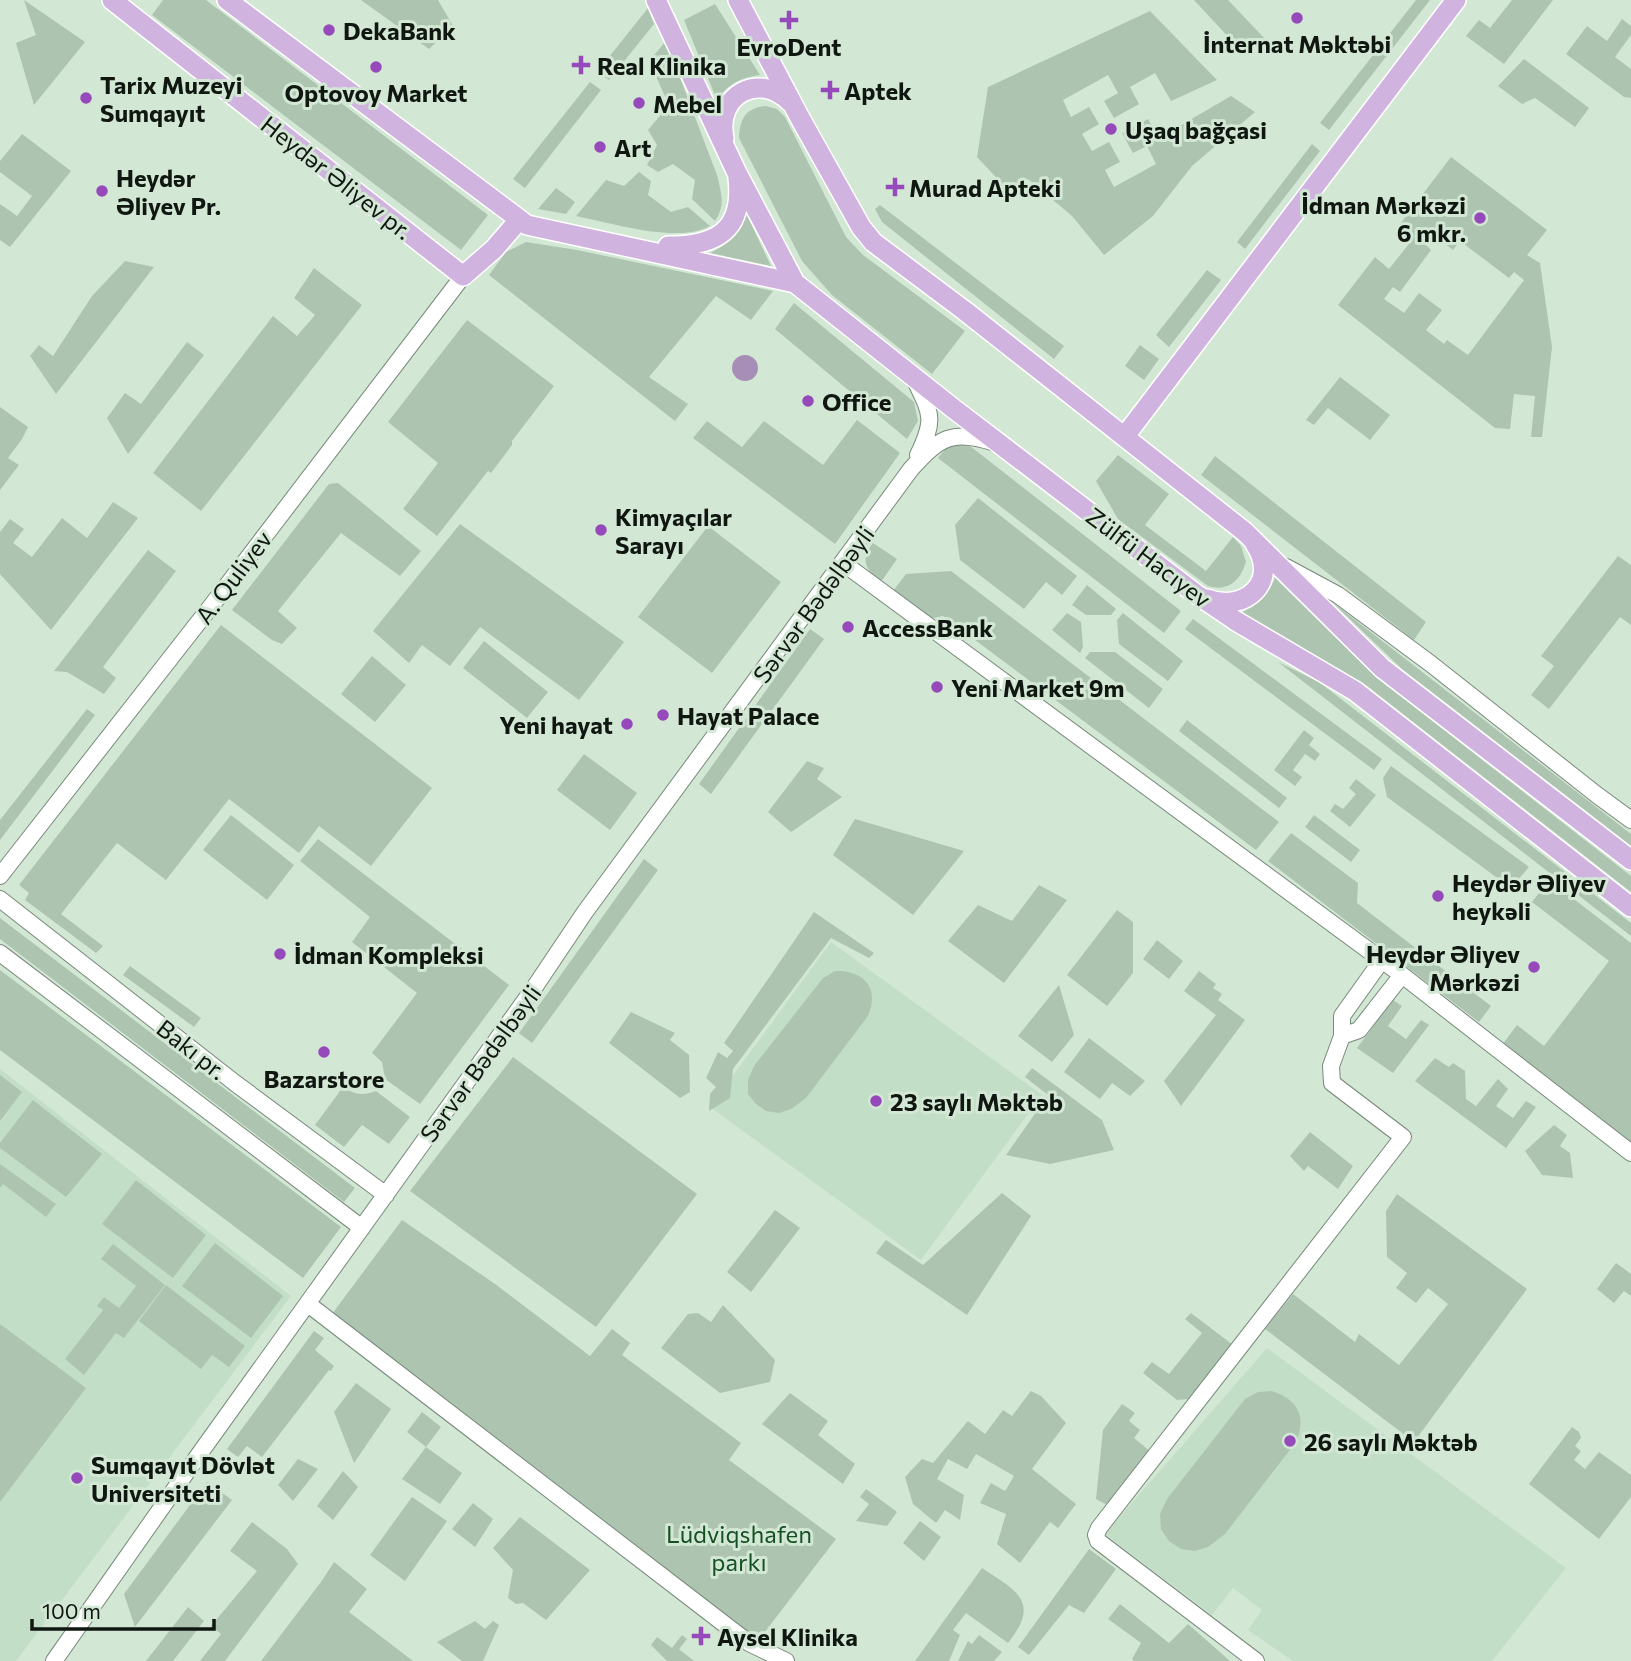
<svg xmlns="http://www.w3.org/2000/svg" width="1631" height="1661" viewBox="0 0 1631 1661" font-family="Commissioner,sans-serif">
<style>
.built{fill:#c3dec6}
.green{fill:#adc5b0;fill-rule:evenodd}
.water{fill:#a78eb6}
.lines{fill:none;stroke-linecap:round;stroke-linejoin:round}
.minor-casing{stroke:#778a7a;stroke-width:18}
.major-casing{stroke:#fff;stroke-width:22}
.minor{stroke:#fff;stroke-width:16}
.major{stroke:#d0b3df;stroke-width:19}
.poi-dot{fill:#9649bb;stroke:#d3e7d5;stroke-width:2.5}
.labels{text-anchor:middle;dominant-baseline:central;stroke-width:6;stroke-linejoin:round;paint-order:stroke}
.poi-label{font-size:24px;font-weight:bold;fill:#101711;stroke:#d3e7d5;text-anchor:start}
.street-label{font-size:24px;fill:#101711;stroke:#d3e7d5}
.park-label{font-size:24px;fill:#155024;stroke:#d3e7d5}
</style>
<rect width="100%" height="100%" fill="#d3e7d5"/>
<path class="built" d="M831,942L1042,1095L921,1260L710,1107Z
M0,1069L291,1296L16,1661H0Z
M1267,1348L1566,1568L1492,1661H1293L1248,1630L1262,1610L1233,1588L1212,1615L1105,1534Z"/>
<path class="green" d="M24,0L85,42L34,105L16,43L36,35Z
M163,0H206L488,215L461,250L152,15Z
M361,0H438L453,26L429,49Z
M1194,0H1228L1265,39L1245,55Z
M1416,0H1430L1329,130L1320,123Z
M1512,0H1553L1504,64L1466,36L1479,20L1490,28Z
M715,4L760,75C740,78 729,83 717,100L684,20Z
M648,8L654,24L609,80L597,72Z
M1150,11L1217,80L1171,101L1155,73L1130,87L1139,104L1114,118L1104,101L1118,93L1108,75L1063,100L1071,117L1089,107L1099,124L1082,134L1092,151L1109,142L1120,162L1105,170L1114,187L1156,164L1147,146L1133,153L1122,133L1148,119L1159,138L1231,96L1255,112L1192,166L1153,216L1104,255L1072,216L1028,179L1009,191L977,157L988,87Z
M1622,19L1631,26V35L1615,57L1631,69V98L1624,97L1566,54L1587,26L1607,41Z
M666,41L717,175C721,192 726,205 715,221L692,199L695,180L673,164L658,172L647,165L657,145L648,130L669,105L649,61Z
M1524,59L1589,108L1575,127L1535,98L1522,104L1498,86Z
M590,82L601,90L525,188L513,179Z
M766,106L777,109L785,117L846,237L863,255L965,331L932,374L832,295L802,261L739,138C740,119 745,108 766,106Z
M22,134L71,171L10,247L0,240V204L17,216L32,196L0,172V161Z
M1312,144L1320,151L1245,249L1237,242Z
M1451,157L1547,230L1527,255L1540,263L1552,347L1542,437H1531L1535,396L1514,394L1510,429L1495,428L1338,305L1375,257L1389,269L1412,240L1397,228ZM1434,235L1453,250L1460,241L1509,278L1514,272L1524,280L1468,355L1447,340L1444,344L1426,330L1442,310L1419,293L1404,313L1384,299L1393,287L1400,292L1431,250L1426,245Z
M639,172L651,181L648,195L671,212L688,207L710,226C678,244 612,223 576,216L606,180L624,186Z
M556,188L575,202L566,214L538,209Z
M880,205L1064,346L1054,359L882,222L875,209Z
M746,213L771,266L710,253C731,243 737,234 746,213Z
M526,242L577,250L773,291L751,320L716,296L649,377L688,404L675,421L489,275L506,252Z
M125,261L154,267L56,394L30,356L39,345L53,356L92,296Z
M314,268L362,305L201,511L153,473L273,316L297,336L315,315L294,298Z
M1207,270L1221,280L1169,347L1156,335Z
M794,303L914,402L918,421L907,439L775,329Z
M467,320L554,386L512,441V445L491,473L488,471L437,536L403,509L438,463L388,422Z
M187,342L204,355L128,454L107,418L125,393L141,404Z
M1140,345L1159,359L1144,380L1125,366Z
M1340,377L1390,415L1370,440L1328,408L1314,425L1306,420Z
M0,407L28,427L22,439L8,458L19,465L0,490Z
M857,420L900,453L835,544L693,438L707,421L742,447L764,421L823,465Z
M963,444L970,446L1181,611L1164,633L938,458L948,446Z
M1118,455L1169,494L1145,525L1206,571L1233,537L1241,546L1246,562C1240,581 1228,592 1208,586L1118,519L1096,481Z
M1215,456L1426,622L1414,640L1201,475Z
M338,483L421,551L400,576L341,533L278,611L297,628L282,644L272,640L232,610L329,484Z
M978,498L1077,576L1062,595L1046,582L1024,609L960,560L955,525Z
M113,502L138,518L51,630L0,574V532L10,519L24,529L13,543L32,557L62,518L87,538Z
M460,524L624,642L579,700L480,627L450,666L422,645L409,663L373,631Z
M708,526L781,582L712,673L638,617Z
M873,543L897,559L881,582C865,570 860,559 873,543Z
M148,550L176,571L103,667L116,678L104,694L67,672L54,671Z
M1618,556L1631,565V625L1620,617L1549,709L1531,695L1554,666L1541,656Z
M951,571L1279,822L1256,850L943,616L929,619L893,591L906,574Z
M1275,578L1376,677L1631,876V892L1367,686L1241,613C1259,604 1267,596 1275,578Z
M1087,585L1116,609L1111,615H1086L1072,605Z
M1332,602L1631,834V846L1402,669Z
M1067,613L1081,622L1083,647L1080,653L1052,630Z
M1123,613L1183,661L1168,681L1119,644L1117,620Z
M1193,619L1382,759L1374,770L1185,629Z
M221,625L432,788L371,866L319,826L299,853L229,799L166,880L117,843L61,914L103,946L96,953L25,900L29,893L19,885Z
M810,629L824,639L711,794L699,784Z
M484,641L548,692L527,718L463,668Z
M1090,652H1115L1163,689L1149,708L1085,658Z
M372,656L406,685L375,722L341,694Z
M1278,662L1319,682L1631,923V936Z
M87,709L95,715L0,840V820Z
M1187,720L1287,798L1279,808L1179,731Z
M1304,730L1314,738L1309,745L1320,754L1315,761L1305,754L1293,770L1302,777L1295,786L1274,770Z
M584,754L637,793L610,830L557,790Z
M807,761L824,768L817,779L842,797L791,832L768,812Z
M1391,766L1529,867L1511,888L1387,797L1383,778Z
M1356,779L1376,795L1350,827L1330,811L1335,804L1343,809L1356,794L1349,788Z
M231,815L294,865L267,900L203,850Z
M1314,815L1360,850L1351,862L1305,827Z
M855,819L964,851L913,915L833,855Z
M1291,833L1358,883L1357,903L1491,1006L1479,1022L1268,861Z
M318,839L509,985L420,1104L385,1079L382,1062L372,1053L417,993L352,942L370,917L300,861Z
M644,859L658,870L532,1043L519,1033Z
M1549,880L1631,943V1143L1502,1045L1517,1025L1544,1046L1609,961L1532,902Z
M1039,885L1067,900L1004,983L948,941L978,905L1012,921Z
M1117,910L1133,922V973L1107,1006L1067,975Z
M814,912L874,953L869,958L831,938L733,1069L730,1098L709,1111L710,1094L716,1087L706,1078L718,1052L727,1058L733,1051L724,1043Z
M0,918L355,1188L344,1202L0,939Z
M1157,940L1183,961L1169,979L1143,959Z
M130,966L201,1018L194,1027L123,975Z
M0,970L341,1227L303,1278L0,1050Z
M835,971C864,970 880,988 868,1016L806,1098L791,1109L779,1113L766,1111L756,1104L748,1094V1080L754,1066L823,978Z
M1199,971L1216,984L1213,988L1222,994L1218,1000L1245,1020L1181,1106L1164,1081L1216,1015L1184,991Z
M1059,985L1074,1035L1052,1062L1018,1036Z
M1393,1000L1402,1006L1388,1026L1406,1039L1421,1020L1429,1025L1393,1073L1357,1048Z
M631,1012L675,1033L670,1040L689,1055L690,1092L680,1098L609,1043Z
M1089,1038L1145,1081L1130,1096L1112,1083L1100,1099L1064,1072Z
M513,1057L697,1194L596,1327L410,1191Z
M1435,1058L1449,1067L1453,1063L1465,1071L1466,1099L1476,1106L1498,1079L1508,1089L1496,1106L1513,1118L1526,1101L1536,1107L1506,1148L1415,1081Z
M1032,1068L1102,1120L1114,1150L1050,1164L1006,1155L1048,1095L1025,1077Z
M0,1075L22,1092L0,1121Z
M343,1087C354,1095 363,1096 376,1091L410,1117L389,1144L362,1125L344,1147L315,1125Z
M33,1100L102,1154L66,1197L0,1148V1143Z
M1554,1125L1567,1135L1560,1146L1570,1153L1573,1178L1542,1175L1525,1151Z
M1310,1132L1353,1166L1338,1189L1308,1166L1304,1171L1290,1156Z
M0,1164L56,1204L46,1217L3,1184L0,1188Z
M136,1180L206,1235L173,1278L102,1224Z
M1002,1193L1031,1216L967,1315L876,1253L886,1240L923,1265Z
M1397,1194L1527,1289L1414,1442L1265,1329L1293,1294L1355,1342L1359,1334L1399,1365L1448,1304L1428,1288L1416,1303L1396,1288L1407,1273L1387,1257L1386,1211Z
M775,1210L800,1228L751,1292L727,1272Z
M402,1220L495,1284L590,1356L612,1329L630,1343L622,1355L741,1443L729,1460L836,1539L758,1641L332,1314Z
M215,1243L283,1296L251,1338L182,1286Z
M113,1244L165,1285L124,1338L116,1333L84,1375L65,1359L103,1310L97,1306L104,1297L119,1308L136,1286L101,1259Z
M1616,1263L1631,1274V1296L1624,1291L1614,1303L1597,1289Z
M166,1285L245,1346L229,1367L212,1355L201,1369L139,1321Z
M723,1305L775,1360L770,1382L720,1393L661,1348L688,1314L698,1313L711,1322Z
M1191,1313L1233,1345L1189,1399L1177,1400L1143,1373L1152,1362L1169,1374L1202,1333L1185,1319Z
M0,1324L86,1388L0,1502Z
M314,1331L324,1338L315,1350L334,1366L331,1371L329,1370L262,1457L247,1446L238,1457L227,1449Z
M356,1383L391,1409L354,1463L334,1412Z
M1031,1391L1041,1396L1066,1423L1032,1469L1076,1504L1058,1528L1050,1522L1020,1563L997,1544L1006,1514L980,1503L991,1483L1005,1491L1014,1476L976,1454L967,1469L948,1459L937,1479L964,1495L960,1520L945,1510L936,1523L913,1504L905,1477L922,1459L933,1463L968,1421L985,1434L1003,1410L1012,1416Z
M1272,1391C1298,1400 1307,1416 1296,1442L1225,1534L1208,1547L1195,1551L1181,1549L1169,1541L1161,1529L1160,1514L1167,1499L1245,1399L1258,1392Z
M790,1393L828,1421L818,1435L855,1464L843,1484L762,1424Z
M1122,1404L1135,1413L1129,1421L1140,1430L1134,1438L1151,1452L1109,1506L1096,1499L1103,1430Z
M422,1412L441,1427L426,1447L462,1473L440,1504L402,1479L426,1447L407,1432Z
M1572,1427L1579,1432L1581,1438L1575,1446L1581,1451L1574,1460L1585,1469L1599,1452L1631,1475V1497L1599,1539L1529,1484Z
M298,1459L318,1469L293,1501L278,1485Z
M343,1471L358,1487L333,1520L317,1506Z
M207,1482L232,1500L135,1627L124,1594Z
M866,1489L897,1512L887,1526L856,1521L869,1504L860,1497Z
M412,1497L447,1521L405,1581L370,1555Z
M473,1503L493,1519L475,1547L452,1529Z
M520,1517L590,1570L546,1620L523,1603L516,1604L508,1598L513,1570L493,1548Z
M920,1521L941,1537L924,1561L903,1543Z
M252,1522L287,1549L298,1564L225,1661H200L221,1634L211,1626L257,1571L230,1551Z
M1089,1549L1116,1569L1084,1613L1069,1605L1029,1655L1018,1647Z
M334,1562L367,1589L349,1612L413,1661H261L321,1582Z
M982,1568C1017,1591 1041,1602 1008,1643L966,1613L953,1630L960,1635L949,1661H915Z
M1120,1604L1169,1643L1188,1624L1230,1661H1134L1132,1659L1141,1643L1108,1619Z
M188,1607L204,1621L173,1661H146Z
M475,1621L485,1629L493,1621L499,1625L483,1661H462L437,1642Z
M682,1635L687,1639L679,1649L694,1661H667L651,1645L657,1637L672,1648Z
M979,1635L1002,1652L994,1661H958L968,1641L972,1644Z"/>
<path class="water" d="M732 368a13 13 0 1 1 26 0a13 13 0 1 1-26 0Z"/>
<g class="lines">
<g class="minor-casing">
<path id="minor" d="M914,378C931,414 936,418 918,455
M843,563L1402,975L1631,1153
M1286,567L1338,595L1431,664L1597,795L1631,820
M0,876L212,605L463,276
M0,899L235,1083L386,1195
M0,953L362,1228
M1342,1036L1359,1030L1402,975
M308,1304L749,1643L786,1661
M54,1661L200,1453L534,988L585,912L911,469C940,437 952,429 995,443
M1256,1661L1098,1541L1096,1535L1099,1528L1403,1137L1332,1083L1331,1066L1342,1036V1016L1382,960"/>
</g>
<g class="major-casing">
<path id="major" d="M112,0L463,276L494,249L519,220
M227,0L527,225L795,283
M656,0L737,173L795,283L954,409L1196,594L1236,621L1355,691L1631,907
M738,0L800,118L861,227L873,242L965,311L1245,532L1382,668L1631,860
M724,138C715,95 759,71 790,102
M668,246C716,246 744,231 738,178
M1125,436L1456,0
M1207,599C1246,613 1280,581 1255,544"/>
</g>
<use href="#minor" class="minor"/>
<use href="#major" class="major"/>
</g>
<g class="poi-dot">
<circle cx="1297" cy="18" r="7"/>
<path d="M785.5 9.5h7v7h7v7h-7v7h-7v-7h-7v-7h7z"/>
<circle cx="329" cy="30" r="7"/>
<path d="M577.5 54.5h7v7h7v7h-7v7h-7v-7h-7v-7h7z"/>
<circle cx="376" cy="67" r="7"/>
<path d="M826.5 79.5h7v7h7v7h-7v7h-7v-7h-7v-7h7z"/>
<circle cx="86" cy="98" r="7"/>
<circle cx="639" cy="103" r="7"/>
<circle cx="1111" cy="129" r="7"/>
<circle cx="600" cy="147" r="7"/>
<path d="M891.5 176.5h7v7h7v7h-7v7h-7v-7h-7v-7h7z"/>
<circle cx="102" cy="191" r="7"/>
<circle cx="1480" cy="218" r="7"/>
<circle cx="808" cy="401" r="7"/>
<circle cx="601" cy="530" r="7"/>
<circle cx="848" cy="627" r="7"/>
<circle cx="937" cy="687" r="7"/>
<circle cx="663" cy="715" r="7"/>
<circle cx="627" cy="724" r="7"/>
<circle cx="1438" cy="896" r="7"/>
<circle cx="280" cy="954" r="7"/>
<circle cx="1534" cy="967" r="7"/>
<circle cx="324" cy="1052" r="7"/>
<circle cx="876" cy="1101" r="7"/>
<circle cx="1290" cy="1441" r="7"/>
<circle cx="77" cy="1478" r="7"/>
<path d="M697.5 1625.5h7v7h7v7h-7v7h-7v-7h-7v-7h7z"/>
</g>
<g class="labels">
<g class="poi-label">
<text x="343" y="30">DekaBank</text>
<text x="1297" y="43" text-anchor="middle">İnternat Məktəbi</text>
<text x="789" y="46" text-anchor="middle">EvroDent</text>
<text x="597" y="65">Real Klinika</text>
<text x="100" y="84">Tarix Muzeyi<tspan x="100" dy="28">Sumqayıt</tspan></text>
<text x="844" y="90">Aptek</text>
<text x="376" y="92" text-anchor="middle">Optovoy Market</text>
<text x="653" y="103">Mebel</text>
<text x="1125" y="129">Uşaq bağçasi</text>
<text x="614" y="147">Art</text>
<text x="116" y="177">Heydər<tspan x="116" dy="28">Əliyev Pr.</tspan></text>
<text x="909" y="187">Murad Apteki</text>
<text x="1466" y="204" text-anchor="end">İdman Mәrkәzi<tspan x="1466" dy="28">6 mkr.</tspan></text>
<text x="822" y="401">Office</text>
<text x="615" y="516">Kimyaçılar<tspan x="615" dy="28">Sarayı</tspan></text>
<text x="862" y="627">AccessBank</text>
<text x="951" y="687">Yeni Market 9m</text>
<text x="677" y="715">Hayat Palace</text>
<text x="613" y="724" text-anchor="end">Yeni hayat</text>
<text x="1452" y="882">Heydər Əliyev<tspan x="1452" dy="28">heykəli</tspan></text>
<text x="1520" y="953" text-anchor="end">Heydər Əliyev<tspan x="1520" dy="28">Mərkəzi</tspan></text>
<text x="294" y="954">İdman Kompleksi</text>
<text x="324" y="1078" text-anchor="middle">Bazarstore</text>
<text x="890" y="1101">23 saylı Məktəb</text>
<text x="1304" y="1441">26 saylı Məktəb</text>
<text x="91" y="1464">Sumqayıt Dövlət<tspan x="91" dy="28">Universiteti</tspan></text>
<text x="717" y="1636">Aysel Klinika</text>
</g>
<g class="street-label">
<text transform="translate(337 177) rotate(38)">Heydər Əliyev pr.</text>
<text transform="translate(1149 557) rotate(37)">Zülfü Hacıyev</text>
<text transform="translate(233 577) rotate(-53)">A. Quliyev</text>
<text transform="translate(813 604) rotate(-54)">Sərvər Bədəlbəyli</text>
<text transform="translate(192 1049) rotate(38)">Bakı pr.</text>
<text transform="translate(480 1063) rotate(-54)">Sərvər Bədəlbəyli</text>
</g>
<g class="park-label">
<text x="739" y="1533">Lüdviqshafen<tspan x="739" dy="28">parkı</tspan></text>
</g>
</g>
<path d="M32 1619v10h182v-10" fill="none" stroke="#101711" stroke-width="3.5"/>
<text x="42" y="1619" font-size="21" fill="#101711" stroke="#d3e7d5" stroke-width="5" paint-order="stroke">100 m</text>
</svg>
